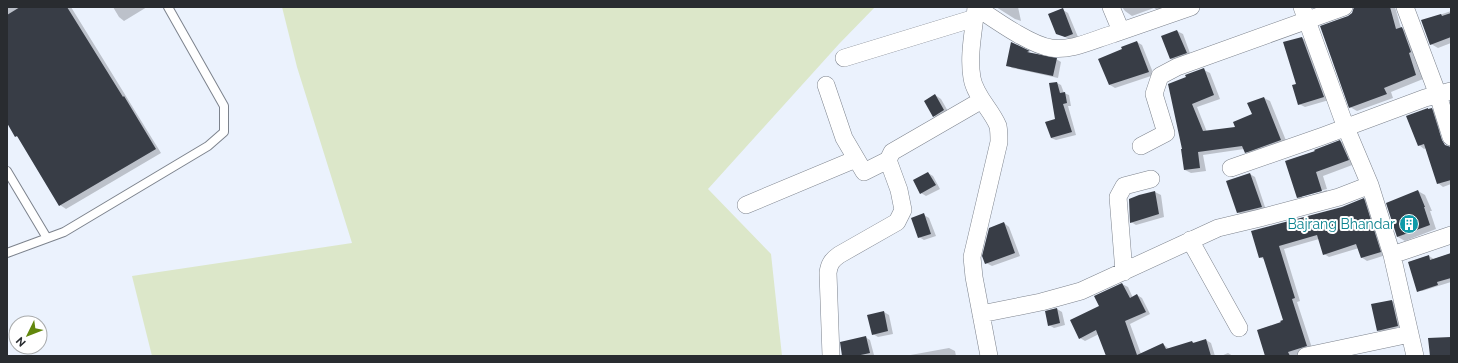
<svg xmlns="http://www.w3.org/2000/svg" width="1458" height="363" viewBox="0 0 1458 363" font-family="Raleway,sans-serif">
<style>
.green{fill:#dce7c9}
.shadow{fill:#0003}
.building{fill:#383d46}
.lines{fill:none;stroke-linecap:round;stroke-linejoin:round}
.lane-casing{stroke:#7d838d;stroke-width:10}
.street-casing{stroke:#7d838d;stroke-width:18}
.lane{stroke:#fff;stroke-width:8}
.street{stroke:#fff;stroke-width:17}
.labels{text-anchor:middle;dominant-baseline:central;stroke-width:4;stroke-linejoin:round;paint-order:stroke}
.culture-label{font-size:14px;fill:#0d838f;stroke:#fff;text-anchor:end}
</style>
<rect width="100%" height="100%" fill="#ebf2fd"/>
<path class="green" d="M282,7H875L839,44L708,189L771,254L782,356H152L132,276L352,243L297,67Z"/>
<path class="shadow" d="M7,7H71L161,153L66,209L60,205L20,138L16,136L7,118Z
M113,7H147L124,21L119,17Z
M996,7H1018L1021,21L1015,19Z
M1122,7H1171L1159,11L1154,8L1132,16L1125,11Z
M1357,7H1395L1401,28L1409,32L1423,79L1391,92L1393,98L1357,111L1350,107L1348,17L1353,14Z
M1063,10L1068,13L1078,37L1071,40L1057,33Z
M1451,11V43L1438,48L1431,44L1422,21Z
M1177,31L1183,34L1191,56L1176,62L1171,59Z
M1302,38L1307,41L1329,100L1305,107L1299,104Z
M1137,42L1142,45L1154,75L1115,88L1110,85L1124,50Z
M1012,43L1033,55L1056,59L1061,62L1058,78L1012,68L1008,65Z
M1204,70L1210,73L1220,99L1197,107L1207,132L1236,128L1253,115L1264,98L1270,101L1287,143L1252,155L1246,152L1244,149L1203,155L1206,171L1191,173L1185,170L1183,150L1170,85Z
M1057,83L1061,85L1064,93L1069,95L1071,106H1068L1076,135L1056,140L1051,138L1057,119Z
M935,95L941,99L949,113L939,119L934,116Z
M1432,109L1437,112L1443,131L1439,132L1447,160L1451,159V184L1443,187L1438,183L1427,148L1424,149L1419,145L1429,110Z
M1340,141L1347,145L1355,164L1323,176L1327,189L1302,195V198L1327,190L1329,195L1305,201L1298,197L1316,151Z
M928,173L933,176L940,189L926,196L921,193Z
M1250,174L1255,177L1266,210L1244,216L1238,212Z
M1418,191L1425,195L1432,211H1430L1436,229L1405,241L1398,237Z
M1155,192L1161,195L1164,217L1136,225L1131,222Z
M1364,199L1369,202L1386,255L1367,261L1361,257L1359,248L1329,257L1324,254L1319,239L1284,249L1300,301L1297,302L1312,348L1299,356H1266L1284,321L1265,260L1260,257L1342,208Z
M924,215L929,218L936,236L924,240L919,237Z
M1004,223L1009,227L1020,256L992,266L986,263Z
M1451,254V282L1422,291L1417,288L1429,256L1434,259Z
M1122,284L1128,287L1133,298L1137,295L1142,298L1150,314L1130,324L1141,354L1163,344L1169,349L1192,342L1195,343L1206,340L1211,343L1215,356H1107L1099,334L1085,341L1080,338L1101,307Z
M1392,301L1397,304L1403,329L1383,333L1378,330Z
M1057,309L1062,312L1065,325L1054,328L1049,325Z
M884,312L889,315L893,334L878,337L873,334Z
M865,337L870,340L874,355L843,356Z
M1451,338V356H1431L1429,339Z
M949,348L955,351L956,356H905Z
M1228,353L1233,356H1221Z"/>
<path class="building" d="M20,7H67L123,97L124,96L156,149L59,206L17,136L15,137L7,123V15Z
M1354,7H1390L1396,29L1402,27L1411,52L1409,53L1416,75L1384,88L1387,94L1349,108L1320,26L1348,16L1352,13Z
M1063,8L1073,34L1065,37L1056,34L1048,14Z
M1451,13V37L1430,45L1421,20L1441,14L1442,16Z
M1177,30L1187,53L1170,59L1161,36Z
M1302,37L1324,97L1298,105L1292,85L1296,84L1283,42Z
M1137,41L1149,72L1109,85L1098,59L1122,49L1121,47Z
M1011,42L1030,51L1027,52L1057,58L1053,76L1006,66Z
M1204,68L1214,95L1192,104L1203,131L1235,127L1233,122L1252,114L1247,103L1264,97L1281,140L1245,153L1242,146L1198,152L1200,168L1184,170L1181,149H1182L1168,84L1186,77L1185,75Z
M1057,82L1060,93L1065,92L1067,103L1063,104L1072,132L1051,138L1045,122L1055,119L1049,83Z
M935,94L944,110L933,117L924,101Z
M1428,108V109L1432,108L1442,140L1445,145L1451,147V180L1437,184L1424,144L1418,146L1406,116Z
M1340,140L1349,160L1316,172L1322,191L1297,198L1285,161L1315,151L1314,150Z
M928,172L936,185L920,194L913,180Z
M1250,173L1262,207L1237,213L1226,181Z
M1418,190L1425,207H1424L1430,225L1397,237L1386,203Z
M1155,191L1159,214L1130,223L1129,199L1139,195Z
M1364,198L1381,252L1361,258L1356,244L1323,255L1317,235L1279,246L1295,298L1292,299L1307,346L1288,352L1290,356H1265L1257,330L1281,322L1280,321L1283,320L1263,257L1259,258L1251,231L1342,207Z
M924,213L931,234L918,238L911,218Z
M1004,222L1015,253L985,264L982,256L989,228Z
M1451,253V278L1437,282L1438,285L1417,292L1408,262L1429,255L1430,260Z
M1122,283L1130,298L1137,294L1146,312L1125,321L1137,355L1163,343L1166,349L1192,341L1193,343L1206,339L1211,356H1106L1096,330L1079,339L1070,320L1099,306L1094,296Z
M1392,300L1398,326L1377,331L1371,304Z
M1057,308L1060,323L1048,326L1045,311Z
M884,311L888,331L872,335L867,315Z
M866,336L870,353L856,356H842L840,342Z
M1451,337V355L1430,356L1428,338Z"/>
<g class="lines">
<g class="lane-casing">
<path id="lane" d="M7,171L47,238
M7,253L64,232L208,146L224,132V106L168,7"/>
</g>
<g class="street-casing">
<path id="street" d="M976,7C974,30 968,55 972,78C975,96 991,109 998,126C999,131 999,137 999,142L972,257L974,277L989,356
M976,7C994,19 1030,45 1051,48C1072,51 1093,40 1113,34C1139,25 1165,16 1191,7
M1111,7L1121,31
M1302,7L1346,128L1370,185L1392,255L1415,356
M1405,7L1438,95L1451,137
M844,58L975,18
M826,85L844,138L864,172L888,160
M1141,146L1166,133L1154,94L1160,76L1177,67L1344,7
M1231,168L1323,136L1425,98L1451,91
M746,205L856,159
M1190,240L1239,328
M1392,255L1451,235
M1124,272L1118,197L1124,186L1151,179
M981,314L1041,302L1081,291L1218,228L1260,218L1339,197L1370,185
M831,356L828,273C829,264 832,260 839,255L897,222L903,210L899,190L888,160L892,152L982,100
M1306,356L1410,334"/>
</g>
<use href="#lane" class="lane"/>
<use href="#street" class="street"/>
</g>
<defs>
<g id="building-disc" transform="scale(1)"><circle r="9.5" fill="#0f9aa8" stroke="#fff"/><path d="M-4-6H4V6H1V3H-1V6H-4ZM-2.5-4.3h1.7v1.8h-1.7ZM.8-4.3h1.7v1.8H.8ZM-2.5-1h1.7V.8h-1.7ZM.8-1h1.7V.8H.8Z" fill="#fff"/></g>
</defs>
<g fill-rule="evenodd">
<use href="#building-disc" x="1409" y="224"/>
</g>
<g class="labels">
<g class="culture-label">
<text x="1395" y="224">Bajrang Bhandar</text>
</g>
</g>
<rect width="1458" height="363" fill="none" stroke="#292c30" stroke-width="16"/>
<g transform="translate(28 335) rotate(227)"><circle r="19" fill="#ffffff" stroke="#a9abac"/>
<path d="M0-3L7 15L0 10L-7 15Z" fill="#62870c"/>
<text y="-6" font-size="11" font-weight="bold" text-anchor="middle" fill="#292c30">N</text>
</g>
</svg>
